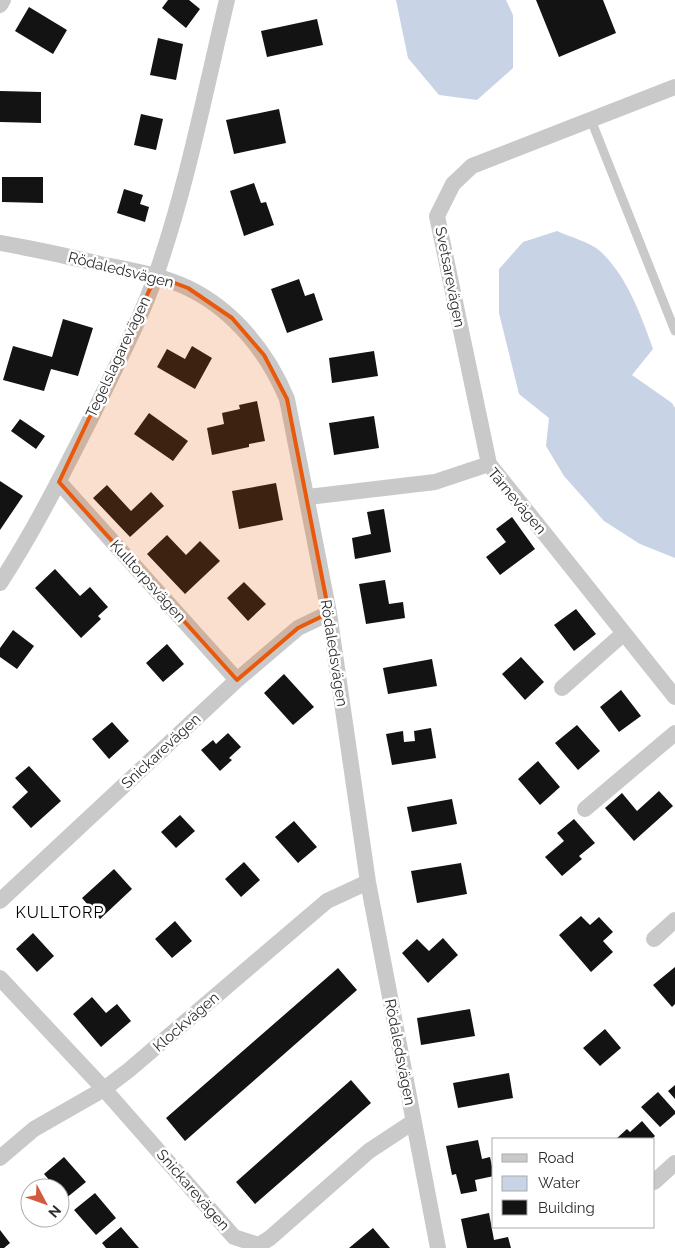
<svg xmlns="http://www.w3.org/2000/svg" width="675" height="1248" viewBox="0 0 675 1248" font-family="Raleway,sans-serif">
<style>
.water{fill:#c8d3e6}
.building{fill:#131313}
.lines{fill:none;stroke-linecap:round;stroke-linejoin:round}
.lane{stroke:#c9c9c9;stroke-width:9}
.street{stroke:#c9c9c9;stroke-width:16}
.marked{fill:#e8590c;fill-opacity:0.2;stroke:#e8590c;stroke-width:4;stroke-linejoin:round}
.labels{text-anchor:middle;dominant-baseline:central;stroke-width:5;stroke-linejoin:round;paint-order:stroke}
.street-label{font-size:15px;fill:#2c2c2c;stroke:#fff}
.neighbourhood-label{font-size:16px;letter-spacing:1px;fill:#000;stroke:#fff}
</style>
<rect width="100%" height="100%" fill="#fff"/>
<path class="water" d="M396,0H506L513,15V68L477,100L439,95L408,58Z
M557,231C570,237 590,242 600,251C627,276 641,315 653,349L632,375L672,403L675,408V558L640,544L604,521L564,476L546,446L549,418L519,394L499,313V269L523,242Z"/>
<path class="building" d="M168,0H189L200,9L186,28L162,8Z
M536,0H603L616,33L559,57Z
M29,7L67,30L53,54L15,31Z
M317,19L323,45L267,57L261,31Z
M158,38L183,44L176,80L150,75Z
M0,91L41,92V123L0,122Z
M279,109L286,143L234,154L226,120Z
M141,114L163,119L156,150L134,145Z
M2,177H43V203L2,202Z
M254,183L261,203L266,202L274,225L244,236L230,191Z
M124,189L143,195L140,204L149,207L145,222L117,213Z
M299,279L305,296L314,293L323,320L287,333L271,289Z
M63,319L93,328L78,376L51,369L44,391L3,380L13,346L52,357Z
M192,346L212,358L195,389L157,367L167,349L185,359Z
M374,351L378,376L332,383L329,358Z
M257,401L265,441L249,444V447L212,455L207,428L224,424L222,413L240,409L239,405Z
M149,413L188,441L173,461L134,434Z
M374,416L379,448L334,455L329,423Z
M20,419L45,436L36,449L11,431Z
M0,481L23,496L0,530Z
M276,483L283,520L239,529L232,491Z
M107,485L131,511L151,492L164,506L130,537L93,498Z
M384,509L391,552L355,559L352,538L371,534L367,512Z
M512,517L535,549L500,575L486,557L506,542L496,529Z
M167,535L186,555L200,541L220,561L185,594L147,554Z
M55,569L80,596L90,587L108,607L98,616L101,619L81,638L35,588Z
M385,580L389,604L403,602L405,618L366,624L359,584Z
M244,582L266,604L248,621L227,598Z
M576,609L596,634L574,651L554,625Z
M13,630L34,646L17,669L0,657V648Z
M167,644L184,664L163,682L146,663Z
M521,657L544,682L525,700L502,674Z
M432,659L437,686L388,694L383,668Z
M284,674L314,707L293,725L264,693Z
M621,690L641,716L619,732L600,707Z
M112,722L129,741L109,759L92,739Z
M577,725L600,751L578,770L555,743Z
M431,728L436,758L392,765L386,734L403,731L404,742L415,741L414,731Z
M228,733L241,747L229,758L232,760L220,771L201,750L213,740L216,744Z
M538,761L560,787L540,805L518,779Z
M29,766L61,801L31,828L12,807L28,792L15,778Z
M659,791L673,806L634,841L605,808L622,793L637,811Z
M452,799L457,824L412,832L407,807Z
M180,815L195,831L176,848L161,832Z
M574,819L595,843L579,856L582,859L562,876L545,857L564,841L557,833Z
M294,821L317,847L298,863L275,837Z
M244,862L260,880L241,897L225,879Z
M461,863L467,894L417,903L411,871Z
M114,869L132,889L100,919L82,898Z
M581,916L590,925L599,917L613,932L603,941L613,952L591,972L559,935Z
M175,921L192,941L172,958L155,939Z
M33,933L54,956L37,972L16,949Z
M443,938L458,955L428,983L402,953L417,939L429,951Z
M675,967V1004L672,1007L653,985Z
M338,968L357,990L185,1141L166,1118Z
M92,997L106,1013L117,1004L131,1021L101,1047L73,1014Z
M470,1009L475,1036L421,1045L417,1018Z
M605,1029L621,1048L600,1066L583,1048Z
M509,1073L513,1098L458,1108L453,1083Z
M351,1080L371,1103L255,1204L236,1182Z
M675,1085V1099L668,1091Z
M658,1092L675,1111V1114L660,1127L641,1107Z
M642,1121L655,1136L652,1139H616L627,1129L630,1132Z
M478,1140L482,1159L490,1157L494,1176L475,1180L477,1191L461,1194L456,1174L452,1175L446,1146Z
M64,1157L86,1182L65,1199L60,1193V1188H56L44,1174Z
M95,1193L116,1218L96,1235L74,1210Z
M489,1213L494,1240L508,1237L511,1248H467L461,1219Z
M121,1227L139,1248H106L102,1243Z
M373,1228L390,1248H349Z
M0,1230L10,1243L4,1248H0Z"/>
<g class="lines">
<path class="lane" d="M591,120L675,331"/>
<path class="street" d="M0,5L3,0
M675,87L472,166L453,184L437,216L489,464L675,697
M0,243C34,249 67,256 100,264C130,270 161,275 188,288C234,310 268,353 287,399L329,613L368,882L438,1248
M59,482L237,680
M308,497L435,482L489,464
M0,583C36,528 65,469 95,410C116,366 140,321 156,275C187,186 205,92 227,0
M562,688L624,633
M585,809L675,733
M0,901L237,680L298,628L329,613
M654,939L675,920
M0,978L104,1089L234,1237L259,1245L270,1238L369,1151L413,1122
M0,1158L34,1129L104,1089L129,1070L327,901L368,882
M654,1182L675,1163"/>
</g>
<path class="marked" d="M156,276L188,288L232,318L264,355L287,399L329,613L298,628L237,680L59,482Z"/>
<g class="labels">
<g class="street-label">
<text transform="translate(121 270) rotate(14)">Rödaledsvägen</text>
<text transform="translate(450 277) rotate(79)">Svetsarevägen</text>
<text transform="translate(118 357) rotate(-65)">Tegelslagarevägen</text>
<text transform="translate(517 501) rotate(50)">Tärnevägen</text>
<text transform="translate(148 581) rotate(48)">Kulltorpsvägen</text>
<text transform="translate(334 653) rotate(81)">Rödaledsvägen</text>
<text transform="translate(161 751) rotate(-43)">Snickarevägen</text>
<text transform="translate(186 1022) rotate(-41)">Klockvägen</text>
<text transform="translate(400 1052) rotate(79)">Rödaledsvägen</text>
<text transform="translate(193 1190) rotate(49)">Snickarevägen</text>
</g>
<g class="neighbourhood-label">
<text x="60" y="912">KULLTORP</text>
</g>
</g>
<rect x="492" y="1138" width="162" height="90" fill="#ffffff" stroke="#ababab"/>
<rect x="502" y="1154" width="25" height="8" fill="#c9c9c9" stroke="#ababab"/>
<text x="538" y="1163" font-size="15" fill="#2c2c2c">Road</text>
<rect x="502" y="1176" width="25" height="15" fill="#c8d3e6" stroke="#ababab"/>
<text x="538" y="1188" font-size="15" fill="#2c2c2c">Water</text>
<rect x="502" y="1200" width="25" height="15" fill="#131313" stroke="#ababab"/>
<text x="538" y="1213" font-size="15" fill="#2c2c2c">Building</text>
<g transform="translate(45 1203) rotate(131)"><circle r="24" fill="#ffffff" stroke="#ababab"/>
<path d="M0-4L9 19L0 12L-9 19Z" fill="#d15a3f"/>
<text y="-8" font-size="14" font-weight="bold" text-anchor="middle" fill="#2c2c2c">N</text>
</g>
</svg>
